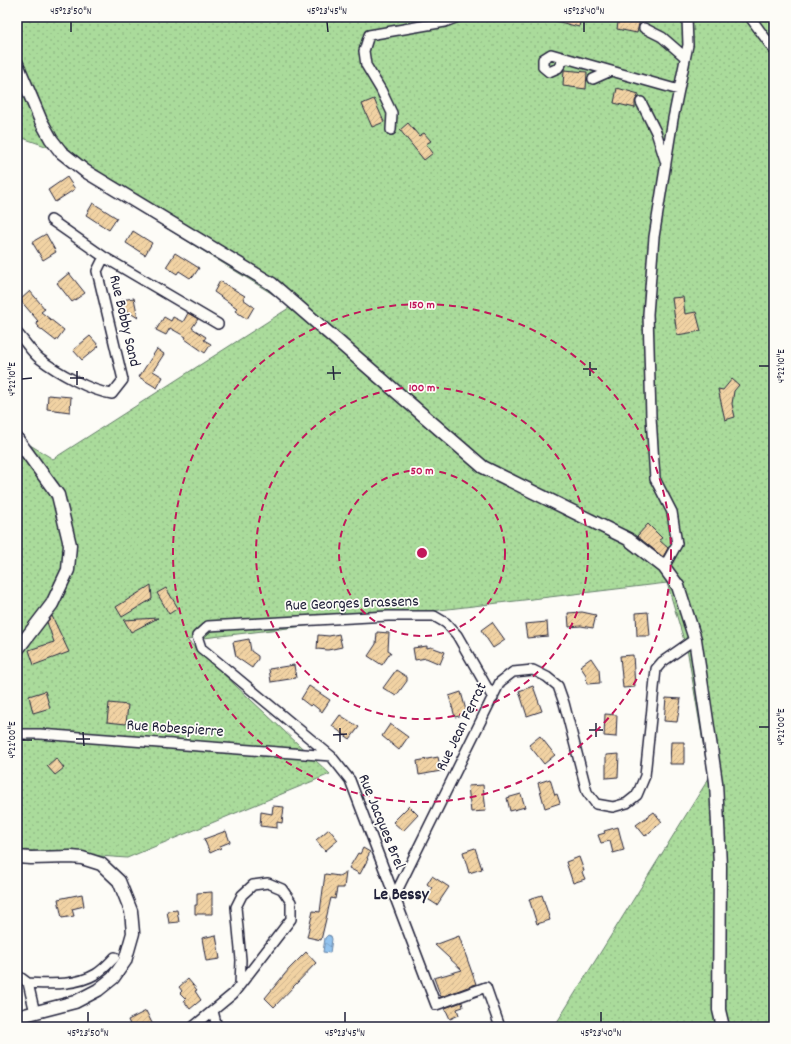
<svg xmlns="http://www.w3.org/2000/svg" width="791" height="1044" viewBox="0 0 791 1044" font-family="Dekko,sans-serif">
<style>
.green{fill:url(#green-dots);stroke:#667e6b}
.water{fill:url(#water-waves);stroke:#6583a6}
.building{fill:url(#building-hatch);stroke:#22223b}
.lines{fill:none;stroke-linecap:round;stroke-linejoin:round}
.street-casing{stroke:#22223b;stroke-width:12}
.secondary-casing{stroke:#22223b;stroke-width:15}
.street{stroke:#fdfcf7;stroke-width:9}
.secondary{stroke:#fdfcf7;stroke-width:12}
.ticks{fill:none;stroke:#22223b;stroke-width:1.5}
.ring{fill:none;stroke:#c2185b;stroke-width:2;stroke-dasharray:7 5}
.labels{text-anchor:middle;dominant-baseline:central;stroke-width:3.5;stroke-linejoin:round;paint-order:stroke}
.street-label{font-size:16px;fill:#22223b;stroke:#fdfcf7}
.neighbourhood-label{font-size:17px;font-weight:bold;fill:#22223b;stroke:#fdfcf7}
.centre{fill:#c2185b;stroke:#fdfcf7;stroke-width:2}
.ring-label{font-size:12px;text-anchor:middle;font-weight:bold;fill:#c2185b;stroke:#fdfcf7;stroke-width:3.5;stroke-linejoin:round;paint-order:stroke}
.neatline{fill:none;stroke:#22223b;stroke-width:1.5}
.ticks-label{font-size:10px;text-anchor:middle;fill:#22223b}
</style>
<defs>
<pattern id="green-dots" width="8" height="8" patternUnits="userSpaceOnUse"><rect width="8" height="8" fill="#aadb9b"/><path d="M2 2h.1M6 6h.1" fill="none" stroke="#92bc86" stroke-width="1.8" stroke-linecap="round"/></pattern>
<pattern id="water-waves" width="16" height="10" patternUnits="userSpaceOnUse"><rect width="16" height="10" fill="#92c3ee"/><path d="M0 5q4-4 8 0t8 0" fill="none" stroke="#7ea7cd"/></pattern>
<pattern id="building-hatch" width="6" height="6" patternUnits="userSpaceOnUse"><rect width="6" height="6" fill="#f1d2a3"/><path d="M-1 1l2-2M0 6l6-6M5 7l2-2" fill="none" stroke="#ceb48d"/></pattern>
</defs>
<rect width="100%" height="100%" fill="#fdfcf7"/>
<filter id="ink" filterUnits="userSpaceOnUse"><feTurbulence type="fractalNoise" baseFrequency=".025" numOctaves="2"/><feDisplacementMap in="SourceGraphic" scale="8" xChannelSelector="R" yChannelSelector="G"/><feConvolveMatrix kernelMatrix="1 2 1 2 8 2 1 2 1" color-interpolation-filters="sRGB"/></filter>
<g filter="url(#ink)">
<path class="green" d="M17,17H774V1027H554L709,778L688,654L667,583L187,640L330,774L127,858L17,850V437L53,459L292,306L71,169L51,148L17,136Z"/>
<path class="water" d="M328,935L331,936L332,939L330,953L323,952L325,938Z"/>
<path class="building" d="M553,17H581L579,27L552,20Z
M619,17L640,19L637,33L617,29Z
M564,70L587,72L586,89L563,86Z
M617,88L639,94L635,101V108L614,103Z
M374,99L384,122L372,127L362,104Z
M408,123L419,136L424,133L431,141L426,144L433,153L424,160L400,130Z
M67,177L75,189L55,202L48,190Z
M93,203L117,218L109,230L86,215Z
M133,231L152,243L145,255L126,243Z
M46,234L56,252L43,260L32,242Z
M175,253L199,268L193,277L192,276L190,278L179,271L177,274L166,267Z
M69,273L85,293L72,302L57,283Z
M220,281L245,296L243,299L254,307L247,319L235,311L237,308L214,292Z
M30,291L45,309L41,312L64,330L56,341L38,327H39L36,323L38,321L20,300Z
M683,297L685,314L696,312L701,331L677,335L672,298Z
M134,298L138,318L122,308L121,300Z
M188,313L198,319L192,328L206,337L204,340L211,344L205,353L185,339L186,337L170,328L166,335L156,330L164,317L171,321L173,317L183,322Z
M90,336L99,346L82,360L73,350Z
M157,349L164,354L153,371L163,377L157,388L139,377Z
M732,379L739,385L734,391L732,404L735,417L725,420L718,389L723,390Z
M48,395L71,397L70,412L47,409Z
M648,524L662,538L659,540L668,548L663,557L637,536Z
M151,585L152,599L122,617L116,607Z
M166,588L178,608L169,614L157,593Z
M582,612L596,615L593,628L581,626L569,627L568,613Z
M648,612L650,636H637L636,613Z
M52,616L69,652L34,665L29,650L54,642L47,622Z
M158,618L131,632L124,620Z
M492,622L505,640L493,648L481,630Z
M547,622L548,636L527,638L525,624Z
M377,632L389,633L388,650L391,652L382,665L368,656L376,644Z
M339,634L342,647L328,650L317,649L318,635L329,636Z
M249,639L251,651L258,656V659L252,668L236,657L233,642Z
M427,646V648L431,647L445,652L440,664L426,658L415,660L413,648Z
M633,655L635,687L623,688L620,656Z
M591,658L599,670L600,683L587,684L586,675L580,666Z
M294,665L296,678L271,682L269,669Z
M396,670L407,677V681L396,696L383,688Z
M309,686L330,700L322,712L312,704L310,706L301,699Z
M533,686L542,711L527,716L519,691Z
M45,691L50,708L33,713L29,696Z
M461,692L467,714L455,717L449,696Z
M666,698L681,699L677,722L664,721Z
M109,703L128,705L126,724L107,722Z
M605,714L617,715L616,737L604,736Z
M340,715L359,727L350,739L332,726Z
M390,724L408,737L399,750L382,736Z
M540,736L555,755L544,764L529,745Z
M671,742H684V764H670Z
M619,754L618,777L606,778V755Z
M438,757L441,771L419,775L417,761Z
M56,758L64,768L55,775L47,766Z
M550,779L555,795L557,794L560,803L545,808L538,783Z
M483,785L486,811L471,812L468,786Z
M521,794L525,807L510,811L507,798Z
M273,806L284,807L282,823L277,822V828L260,826L261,812L272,814Z
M409,806L418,815L403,831L393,822Z
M654,812L662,822L645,836L636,825Z
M618,827L624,850L613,853L610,841L601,843L598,835L605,833L604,831Z
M329,829L338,840L325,851L316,840Z
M226,831L230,842L220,846L221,848L210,853L204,839Z
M363,848L370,852L367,858L368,859L360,874L349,868L358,853L360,854Z
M475,848L482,869L469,873L463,852Z
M579,857L584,871L582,872L585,879L573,883L566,862Z
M346,872L344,888H337L335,899L331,898L321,940L307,937L313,911L320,912L325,874L339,876Z
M432,876L449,887L437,905L426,898L432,888L427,884Z
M212,892V914H195V905H197V893Z
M82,894L84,906L72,909L74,916L62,918L58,899Z
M542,895L550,920L537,924L529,899Z
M177,910L179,922L169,923L167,911Z
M216,935L220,959L206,961L202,938Z
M459,936L476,984L441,997L434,978L462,970L435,945Z
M306,952L316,963L274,1007L265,998L289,969Z
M188,979L197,990L195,991L201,1000L190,1009L184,1001L186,999L180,993L182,991L179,987Z
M462,1002L463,1007L457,1009L459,1015L450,1019L445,1008Z
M146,1011L154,1027H131L128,1020Z"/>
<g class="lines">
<g class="street-casing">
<path id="street" d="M750,17L774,50
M644,28L662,37L685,57
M565,58L558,68L549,72L543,67V59L551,54L679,90
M593,79L611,71
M641,102L656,132L665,160
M391,130L392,113L381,90L366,65L364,51L369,35L445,22L458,17
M51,220L104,257L218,324
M17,333C25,341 31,352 40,359C57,372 90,391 112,394L123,380L97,271L104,257
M664,567L677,544L672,512L655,479L651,417L648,314L654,237L673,119L688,45L687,17
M493,698L457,635L446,623L434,616H388L208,626L197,636L201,648L331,756L350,780L436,1005L486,987L500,1027
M17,734H40L331,756
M395,895L500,682L513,672L533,670L547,677L558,686L564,703L587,792L596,804L613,807L627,803L637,795L645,776L656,669L662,662L695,639
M17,977H20L28,983L35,1013
M28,983C50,984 76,986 96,974C103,970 109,963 115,957
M213,1011L217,1027
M193,1027L233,994L240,985L291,919V902L282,889L268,883L253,885L242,895L236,907L241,960L240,985"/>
</g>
<g class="secondary-casing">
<path id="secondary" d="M17,64L41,121L51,139L61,152L85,171L272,284L483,467L628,539L664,567L678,586L695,639L716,782L720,866L719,1010L723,1027
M17,439L58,495L70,545L68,570L52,604L17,650
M17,857L31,858L71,857L82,858L101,864L119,881L131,911L133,933L125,961L113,978L98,990L75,1002L17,1017"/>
</g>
<use href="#street" class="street"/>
<use href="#secondary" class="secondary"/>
</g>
</g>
<path class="ticks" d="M71,22V32M327,22L328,32M584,22V32M590,362V376M333,366L334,380M759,366H769M583,369H597M77,371V385M327,373H341M70,378H84M22,379L32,378M596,723V737M759,727H769M340,728V742M589,730H603M83,732L84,746M333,735L347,734M76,739H90M22,740H32M88,1012V1022M345,1012V1022M601,1012V1022"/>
<g class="ring">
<circle cx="422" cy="553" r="83"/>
<circle cx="422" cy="553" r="166"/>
<circle cx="422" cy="553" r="249"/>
</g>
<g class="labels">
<g class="street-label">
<text transform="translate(124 321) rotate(77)">Rue Bobby Sand</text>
<text transform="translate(352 604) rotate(-2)">Rue Georges Brassens</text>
<text transform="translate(462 727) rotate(-64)">Rue Jean Ferrat</text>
<text transform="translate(175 729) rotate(4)">Rue Robespierre</text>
<text transform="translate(381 822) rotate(68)">Rue Jacques Brel</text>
</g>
<g class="neighbourhood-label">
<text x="401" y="896">Le Bessy</text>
</g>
</g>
<circle cx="422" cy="553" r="6" class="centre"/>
<g class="ring-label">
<text x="422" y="308">150 m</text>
<text x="422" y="391">100 m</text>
<text x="422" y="474">50 m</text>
</g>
<rect width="791" height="1044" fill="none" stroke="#fdfcf7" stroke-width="44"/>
<rect x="22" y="22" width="747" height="1000" class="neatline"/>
<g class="ticks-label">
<text x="71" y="14">45°23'50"N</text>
<text x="327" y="14">45°23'45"N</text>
<text x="584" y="14">45°23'40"N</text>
<text transform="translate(780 366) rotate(-90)" y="4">4°22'10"E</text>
<text transform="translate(11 379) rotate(-90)" y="4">4°22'10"E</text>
<text transform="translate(780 727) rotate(-90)" y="4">4°22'00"E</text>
<text transform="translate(11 740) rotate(-90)" y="4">4°22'00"E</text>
<text x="88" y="1036">45°23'50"N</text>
<text x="345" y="1036">45°23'45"N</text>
<text x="601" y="1036">45°23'40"N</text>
</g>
</svg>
